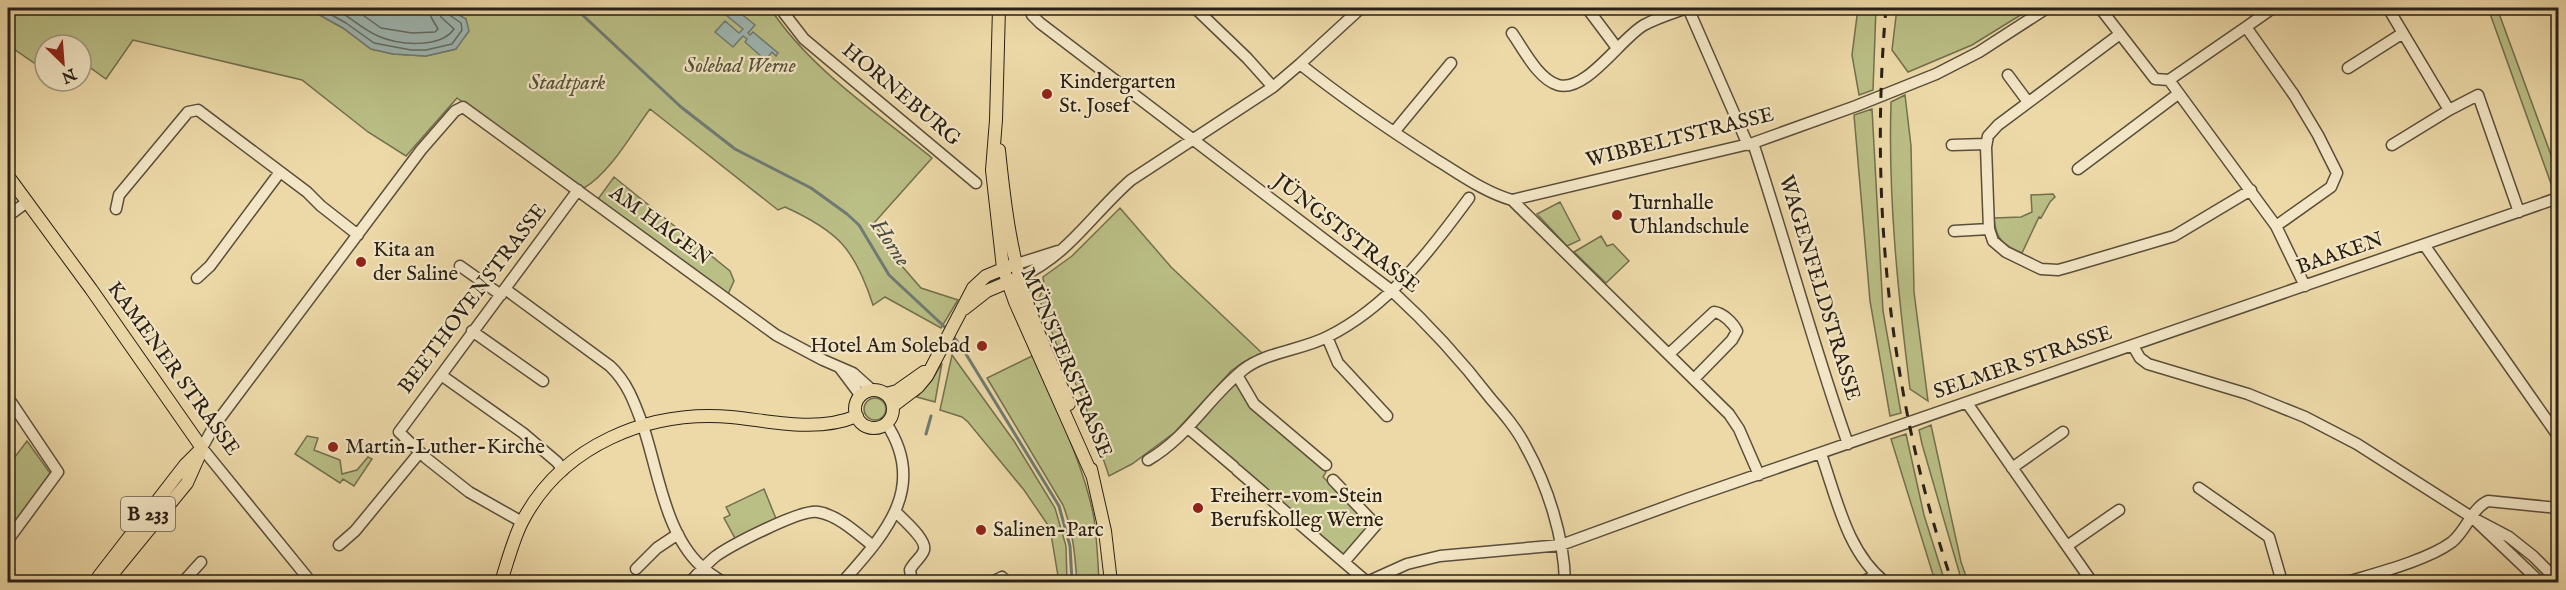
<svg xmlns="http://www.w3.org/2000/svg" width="2566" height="590" viewBox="0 0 2566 590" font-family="'IM FELL English',serif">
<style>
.green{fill:#babf86;stroke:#72704e;stroke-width:1.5}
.water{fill:#9eb7b3;stroke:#6f7b74;stroke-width:1.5}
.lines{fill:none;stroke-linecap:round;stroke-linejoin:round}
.shore{stroke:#646c64;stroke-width:1.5}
.stream{stroke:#6f7b74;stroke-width:3}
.minor-casing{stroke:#5a4e3a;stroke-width:13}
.major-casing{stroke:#292016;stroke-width:14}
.minor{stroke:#f3e6c6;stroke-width:10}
.major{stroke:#edd9a8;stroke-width:12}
.rail{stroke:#292016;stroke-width:3;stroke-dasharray:10 10;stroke-linecap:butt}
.poi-dot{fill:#8f2418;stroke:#f3e6c6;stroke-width:2}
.labels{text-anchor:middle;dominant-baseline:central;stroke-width:4.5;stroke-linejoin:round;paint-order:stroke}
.shield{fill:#f3e6c6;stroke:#665b4b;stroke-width:1.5}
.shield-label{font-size:20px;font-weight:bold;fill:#292016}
.park-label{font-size:21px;font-style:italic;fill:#545038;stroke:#f3e6c6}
.poi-label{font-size:21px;fill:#292016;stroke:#f3e6c6;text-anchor:start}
.street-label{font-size:21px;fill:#292016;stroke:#f3e6c6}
.water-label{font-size:22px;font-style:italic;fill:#4c4d45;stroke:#f3e6c6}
</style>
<rect width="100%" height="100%" fill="#edd9a8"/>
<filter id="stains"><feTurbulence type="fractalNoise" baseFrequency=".00333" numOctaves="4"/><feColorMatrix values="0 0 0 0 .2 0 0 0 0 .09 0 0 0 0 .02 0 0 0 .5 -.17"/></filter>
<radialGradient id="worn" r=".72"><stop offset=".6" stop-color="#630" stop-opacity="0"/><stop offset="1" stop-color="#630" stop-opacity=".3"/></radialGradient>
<path class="green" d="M8,8H307L343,28L371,49L393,54L426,56L456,49L466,19L447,8H770C809,68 877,113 932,158L874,223L901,265L921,288L958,300L941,328L885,297L873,305C855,249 838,231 785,207L778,210L650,109C632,133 610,173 584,188L457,98L406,156L368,132L302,80L133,40L106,79L81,61V45H45V61L40,67L8,45Z
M1858,8H1876L1873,90L1859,95L1852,55Z
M1897,8H2032L1972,45L1908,72L1892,50Z
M2488,8H2497L2558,174V191L2554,192Z
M1905,95L1911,146L1914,292L1928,401L1910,389C1898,293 1888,198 1891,102Z
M1872,109L1883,311L1901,413L1890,416L1870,301L1854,115Z
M614,177L730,271L734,281L728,294L598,199Z
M2053,194L2055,197L2050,202L2041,218L2039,217L2022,253C2003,245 1996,240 1994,218L2021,217L2032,212L2031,195Z
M1560,202L1580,240L1567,246L1537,214Z
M1120,208L1171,267L1262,353L1242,363L1231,371L1175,432L1132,464L1109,476L1083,399L1056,343L1039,298L1044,286L1043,277L1072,256Z
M1601,236L1607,246L1613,244L1629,261L1606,283L1574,252Z
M952,355L1014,441L1055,508L1066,546L1067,582H1059L1050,528L1024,490L968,422L962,417L940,410Z
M1034,355C1055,408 1083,462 1094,518C1097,540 1098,561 1099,582H1077C1075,555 1073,531 1063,505L987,378Z
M942,363L935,402L917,397L932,380Z
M1237,380L1252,405L1326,472L1323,477L1365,519L1366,531L1344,562L1188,428Z
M864 409a11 11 0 1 1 22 0a11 11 0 1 1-22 0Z
M1931,425L1961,562L1968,582H1962L1922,444L1919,430Z
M1906,434L1924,515L1945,582H1932L1935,581L1891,439Z
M307,436L318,438L314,450L340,460L342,474L357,470L368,457L372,459L354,486L343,479L340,483L295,454Z
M27,441L50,473L8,532V466Z
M764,489L777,521L736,540L724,518L730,515L726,507Z"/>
<path class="water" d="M307,8H447L466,19L469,31L456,49L426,56L393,54L371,49L343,28Z
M723,8H734L755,25L748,33L750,35L753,32L778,53L776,56L772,52L765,60L745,42L747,39L743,36L733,47L715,32L725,21L739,33L743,29L720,10Z"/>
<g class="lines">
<path class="shore" d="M319,8L346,23L374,43L411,50H426L452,44L462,30L461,23L448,14L446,8
M334,8C349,16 363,30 378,36C398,45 440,49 454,29L441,17L438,8
M353,8L381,28L412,33L435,32L438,29L431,17L429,8"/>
<path class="stream" d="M477,8L485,10L494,8
M575,8L681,107L735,149L811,188L847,214L859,225L889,275L948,330
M952,335L961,346L1059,506L1070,546L1072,582
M926,434L931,416"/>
<g class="minor-casing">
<path id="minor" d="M780,8L804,39L976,183
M1030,8L1032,15L1040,23L1392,291C1428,324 1461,360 1491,399C1504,414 1517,429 1526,447C1548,487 1564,537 1565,582
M1195,8L1247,58L1273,87
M1587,8L1617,48
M1688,8L1748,145
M2100,8L2155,79L2169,80L2276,226L2305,286
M2388,8L2449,110L2478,95L2519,212
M2246,27L2273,8
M1512,33C1524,50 1538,79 1558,85C1586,93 1621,38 1644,25C1657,18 1673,13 1687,8
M2120,34L1998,125L1988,136L1986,147L1989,229L1993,241L2006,252L2041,269L2058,270L2069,267L2174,236L2251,190
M1300,64C1344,99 1388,129 1435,159C1460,174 1484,192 1512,200L1729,414L1739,429L1759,475
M2348,68L2403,33
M2008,75L2028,102
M2169,80L2246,27L2294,95L2318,135L2337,173L2331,187L2276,226
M1394,132L1451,63
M1753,143C1786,243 1813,345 1848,444
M1952,145L1986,144
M2392,145L2449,110
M2078,169L2178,94
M1512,200L1753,143L1856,106L1936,74L1979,52L2047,8
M116,209L119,195L188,112L198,110L307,192L321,206L358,235
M8,216L27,202
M1954,231L1989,229
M2425,246L2558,436
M1017,264L1058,251
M460,266L501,295
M1020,277C1070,254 1091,215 1131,180L1273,87L1300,64L1361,8
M197,278L210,266L280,172
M505,289L610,366C628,383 635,404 643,426C658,470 665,533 701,566C707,572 715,577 723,582
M472,331L543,381
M1327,337L1338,363L1387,416
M2133,346L2140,358L2148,364L2248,394L2305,417L2357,444L2473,518L2509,537L2533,556L2558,581
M1669,354L1714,312C1723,313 1733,323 1737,331L1732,340L1694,379
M840,368L861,396
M441,375L523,433L557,462L563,470
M1237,375L1254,404L1326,465
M1967,403L2092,582
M1188,428L1234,467
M1821,454C1837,499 1847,552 1885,582
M1148,460C1188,437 1208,398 1243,370C1265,352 1302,350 1327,337C1388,307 1430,251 1469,198
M2012,468L2063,432
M1237,470L1367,582
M1333,480L1376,525L1344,562
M2199,488L2269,537L2282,582
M895,511C902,519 927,539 924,550C922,557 913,563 910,570L912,582
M522,522L469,492L426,458L399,432L578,190
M2477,522L2540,582
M8,540L58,472L9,399
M339,545L355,531L420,452
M2067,546L2119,510
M636,569L657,548L678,534
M183,582L201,562
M311,582L202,448L214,426L421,150L455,111L463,107L776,335L823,360L853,373L872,390
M690,582C698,574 706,564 716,556C732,545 800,509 818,512C838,515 858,534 873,546
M845,582L846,578C888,531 927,485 886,423
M992,582L1002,577L1007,582
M1367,582L1407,564L1440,556L1561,545L1687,499L2558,198
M1862,582L1876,575
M2347,582C2377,573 2428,560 2452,542C2466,531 2472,508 2488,501L2558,508"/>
</g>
<g class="major-casing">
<path id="major" d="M999,8L996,120L992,170L1003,268L1015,302L1092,475
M999,150C1004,199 1010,250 1025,296C1037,333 1054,369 1069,404
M8,176L91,289L202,448
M964,309L987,291L1013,280
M855 409a19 19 0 1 1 38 0a19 19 0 1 1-38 0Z
M886,394L897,391L924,372
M893,406L918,387L927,376L973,288L986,276L1010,266
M1091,469L1105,531L1111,582
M96,582L99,576L185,465L202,448
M106,582L187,483L199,456
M501,582C507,563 513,540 522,522C562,445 648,410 731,417C773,421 816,433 857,416
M2550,582L2558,575"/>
</g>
<use href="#minor" class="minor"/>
<use href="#major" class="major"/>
<path class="rail" d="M1886,8C1869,201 1890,399 1952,582"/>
</g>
<g class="poi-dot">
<circle cx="1047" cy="94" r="6"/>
<circle cx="1617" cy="215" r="6"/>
<circle cx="361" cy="262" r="6"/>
<circle cx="982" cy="346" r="6"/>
<circle cx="333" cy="447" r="6"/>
<circle cx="1198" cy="508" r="6"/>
<circle cx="981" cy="530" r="6"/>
</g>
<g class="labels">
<rect class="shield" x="121" y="497" width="54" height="34" rx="4.5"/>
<g class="shield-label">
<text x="148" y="514">B 233</text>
</g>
<g class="park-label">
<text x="740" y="66">Solebad Werne</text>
<text x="567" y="83">Stadtpark</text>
</g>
<g class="poi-label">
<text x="1059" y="82">Kindergarten<tspan x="1059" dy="24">St. Josef</tspan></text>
<text x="1629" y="203">Turnhalle<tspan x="1629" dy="24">Uhlandschule</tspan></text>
<text x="373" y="250">Kita an<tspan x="373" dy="24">der Saline</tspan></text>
<text x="970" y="346" text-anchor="end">Hotel Am Solebad</text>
<text x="345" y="447">Martin-Luther-Kirche</text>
<text x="1210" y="496">Freiherr-vom-Stein<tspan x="1210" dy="24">Berufskolleg Werne</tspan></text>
<text x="993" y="530">Salinen-Parc</text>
</g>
<g class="street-label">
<text transform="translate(901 95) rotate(40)">HORNEBURG</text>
<text transform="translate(1680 138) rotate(-14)">WIBBELTSTRASSE</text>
<text transform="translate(660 226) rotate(36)">AM HAGEN</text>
<text transform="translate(1346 234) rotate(38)">JÜNGSTSTRASSE</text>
<text transform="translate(2340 254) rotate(-19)">BAAKEN</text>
<text transform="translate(1819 288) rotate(73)">WAGENFELDSTRASSE</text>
<text transform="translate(473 299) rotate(-53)">BEETHOVENSTRASSE</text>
<text transform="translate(1066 363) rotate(67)">MÜNSTERSTRASSE</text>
<text transform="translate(2023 363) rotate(-19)">SELMER STRASSE</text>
<text transform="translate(173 369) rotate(54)">KAMENER STRASSE</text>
</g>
<g class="water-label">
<text transform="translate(890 243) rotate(56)">Horne</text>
</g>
</g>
<rect width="2566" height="590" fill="none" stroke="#edd9a8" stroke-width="30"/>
<rect x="9" y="9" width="2548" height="572" fill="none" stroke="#292016" stroke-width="3"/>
<rect x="15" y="15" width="2536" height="560" fill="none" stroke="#292016" stroke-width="1.5"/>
<g transform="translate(63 63) rotate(155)"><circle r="28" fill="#f3e6c6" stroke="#a29780" stroke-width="1.5"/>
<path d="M0-4.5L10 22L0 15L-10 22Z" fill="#8f2418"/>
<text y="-9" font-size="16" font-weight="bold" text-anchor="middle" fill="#292016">N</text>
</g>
<rect width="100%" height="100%" filter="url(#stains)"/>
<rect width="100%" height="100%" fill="url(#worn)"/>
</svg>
